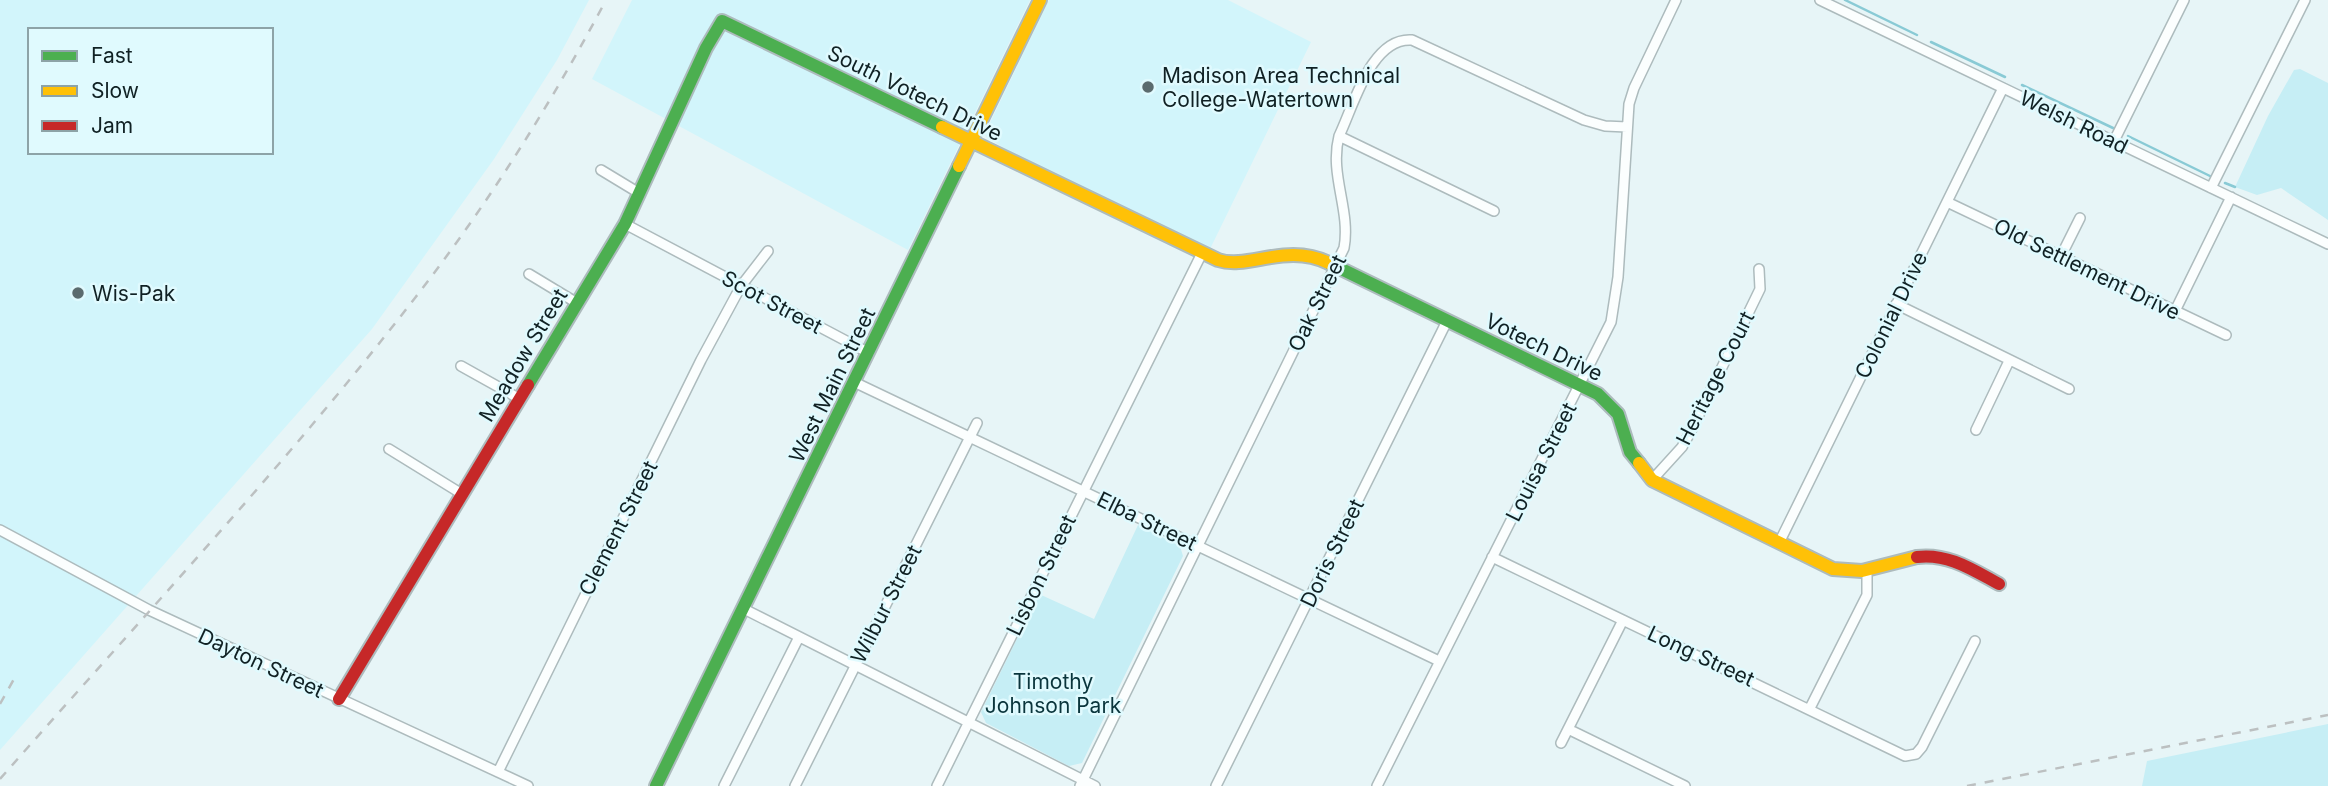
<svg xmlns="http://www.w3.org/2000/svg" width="2328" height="786" viewBox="0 0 2328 786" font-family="Inter,sans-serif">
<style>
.built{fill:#d2f5fb;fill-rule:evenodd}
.green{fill:#c6eef5}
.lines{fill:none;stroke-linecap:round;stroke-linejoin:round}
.stream{stroke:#89cad5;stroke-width:2.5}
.street-casing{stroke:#adbbbd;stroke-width:12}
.fast-casing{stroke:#adbbbd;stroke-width:16}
.slow-casing{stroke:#adbbbd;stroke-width:16}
.jam-casing{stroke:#adbbbd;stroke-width:16}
.street{stroke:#fbfefe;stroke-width:9}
.fast{stroke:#4caf50;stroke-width:12}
.slow{stroke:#ffc107;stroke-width:12}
.jam{stroke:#c62828;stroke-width:12}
.rail{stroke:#bcc0c1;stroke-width:2.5;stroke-dasharray:9 9;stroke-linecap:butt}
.poi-dot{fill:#5b6b6e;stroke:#e0fafe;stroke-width:2.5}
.labels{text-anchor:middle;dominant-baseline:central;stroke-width:5;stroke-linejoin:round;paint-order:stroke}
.poi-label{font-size:21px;fill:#102124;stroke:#e0fafe;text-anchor:start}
.street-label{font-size:21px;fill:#102124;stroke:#e0fafe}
.park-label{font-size:21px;fill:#0a353c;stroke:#e0fafe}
</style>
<rect width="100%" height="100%" fill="#e7f5f7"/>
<path class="built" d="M0,0H589L557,60L494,159L372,329L0,750ZM30,30H271V152H30Z
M632,0H1030L908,250L592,79Z
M1049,0H1228L1311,42L1210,249L1019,157L986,137L985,133Z"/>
<path class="green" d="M2300,69L2328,83V220L2281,188L2257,195L2235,187L2268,116L2294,70Z
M1138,525L1180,546L1183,556L1082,763L1069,766L986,723L981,712L1039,594L1094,619Z
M2328,724V786H2142L2147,761Z"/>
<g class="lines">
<path class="stream" d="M1845,0L1917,35
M1931,42L2005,77
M2022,85L2113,128
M2128,136L2210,176
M2225,183L2235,187"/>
<g class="street-casing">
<path id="street" d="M1820,0L2328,244
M1339,136L1494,211
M2114,141L2184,0
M601,170L639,193
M2211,188L2305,0
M1947,202L2226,335
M625,224L869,353
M2061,256L2080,218
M529,274L577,303
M1896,304L2069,389
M2175,311L2231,197
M461,366L520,399
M854,382L1439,661
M1976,430L2009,361
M389,449L462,494
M1652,480L1682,447L1691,431L1760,289L1759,269
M0,530L149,610L528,786
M1779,543L2003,88
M1492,557L1905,756L1916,754L1922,747L1975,641
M744,609L1095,786
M1810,708L1867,595V573
M1568,729L1685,786
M1561,743L1623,620
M498,772L701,360L741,286L768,251
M724,786L799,637
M795,786L977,423
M937,786L1202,253
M1080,786L1344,248C1351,210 1329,175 1339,136C1354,105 1371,37 1412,40L1584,120L1605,126L1627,127
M1216,786L1447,321
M1377,786L1611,322L1618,277L1629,104L1634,88L1676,0"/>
</g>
<g class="fast-casing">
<path id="fast" d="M1329,263L1598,394L1618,414L1630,452L1639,463
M528,385L625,224L706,48L722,21L942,127
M656,786L959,166"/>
</g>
<g class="slow-casing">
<path id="slow" d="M942,127L1218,260C1249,270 1286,242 1329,263
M959,166L1040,0
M1639,463L1652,480L1833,569L1862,571L1917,557"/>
</g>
<g class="jam-casing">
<path id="jam" d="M1917,557C1948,553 1973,570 1999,584
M339,699L528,385"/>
</g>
<use href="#street" class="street"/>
<use href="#fast" class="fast"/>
<use href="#slow" class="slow"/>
<use href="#jam" class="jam"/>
<path class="rail" d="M0,704L14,679
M0,779C144,615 295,455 428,281C495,193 554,98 606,0
M1967,786L2328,715"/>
</g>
<g class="poi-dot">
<circle cx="1148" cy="87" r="7"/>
<circle cx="78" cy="293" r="7"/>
</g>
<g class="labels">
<g class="poi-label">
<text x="1162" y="75">Madison Area Technical<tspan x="1162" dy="24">College-Watertown</tspan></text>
<text x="92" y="293">Wis-Pak</text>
</g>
<g class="street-label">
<text transform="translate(915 93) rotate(26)">South Votech Drive</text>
<text transform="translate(2074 122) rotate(26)">Welsh Road</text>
<text transform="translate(2087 269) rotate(26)">Old Settlement Drive</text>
<text transform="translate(772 302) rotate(28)">Scot Street</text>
<text transform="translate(1317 303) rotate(-64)">Oak Street</text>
<text transform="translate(1891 315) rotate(-64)">Colonial Drive</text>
<text transform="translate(1544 347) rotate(26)">Votech Drive</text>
<text transform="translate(523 355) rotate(-59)">Meadow Street</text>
<text transform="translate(1715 378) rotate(-63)">Heritage Court</text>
<text transform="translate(832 385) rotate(-64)">West Main Street</text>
<text transform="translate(1541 462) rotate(-63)">Louisa Street</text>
<text transform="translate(1147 521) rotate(26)">Elba Street</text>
<text transform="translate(618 528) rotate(-63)">Clement Street</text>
<text transform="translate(1332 553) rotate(-64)">Doris Street</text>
<text transform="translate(1041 575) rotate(-64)">Lisbon Street</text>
<text transform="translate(886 604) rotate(-63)">Wilbur Street</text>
<text transform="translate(1701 656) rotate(25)">Long Street</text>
<text transform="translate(261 663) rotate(25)">Dayton Street</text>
</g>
<g class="park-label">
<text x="1053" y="681">Timothy<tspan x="1053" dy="24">Johnson Park</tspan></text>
</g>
</g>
<rect x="28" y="28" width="245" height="126" fill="#e0fafe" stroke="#8da3a7" stroke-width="2"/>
<rect x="42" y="51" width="35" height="10" fill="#4caf50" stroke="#8da3a7" stroke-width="2"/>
<text x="91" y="63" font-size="21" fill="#102124">Fast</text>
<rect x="42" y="86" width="35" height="10" fill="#ffc107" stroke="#8da3a7" stroke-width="2"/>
<text x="91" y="98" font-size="21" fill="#102124">Slow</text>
<rect x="42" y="121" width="35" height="10" fill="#c62828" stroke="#8da3a7" stroke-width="2"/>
<text x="91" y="133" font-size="21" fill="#102124">Jam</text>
</svg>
